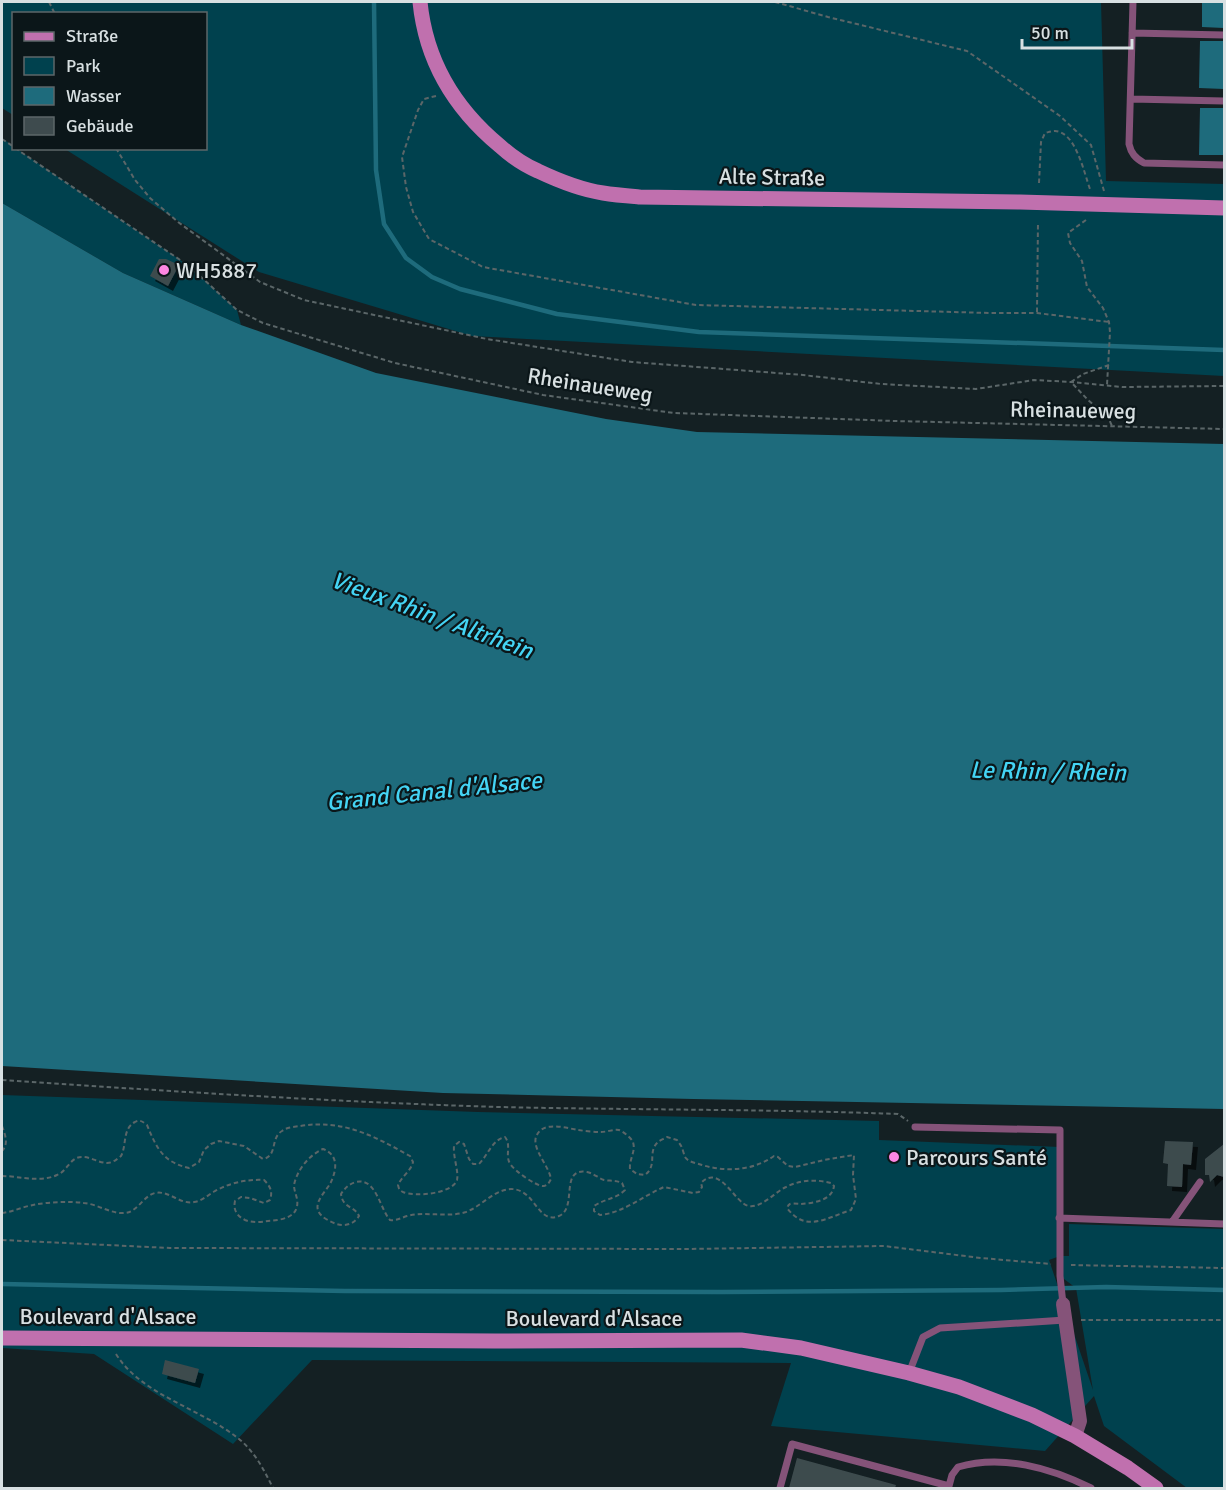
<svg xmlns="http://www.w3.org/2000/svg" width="1226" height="1490" viewBox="0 0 1226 1490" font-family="Signika,sans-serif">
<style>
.green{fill:#00414e;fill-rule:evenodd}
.water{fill:#1e6b7c}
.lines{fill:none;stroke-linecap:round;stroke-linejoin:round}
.stream{stroke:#1e6b7c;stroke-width:4.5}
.building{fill:#3e4b4e;filter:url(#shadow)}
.path{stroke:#5b6668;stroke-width:2;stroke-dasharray:4.5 3;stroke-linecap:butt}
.lane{stroke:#855379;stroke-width:7}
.street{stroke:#855379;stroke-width:14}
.secondary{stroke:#c070ae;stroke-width:15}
.poi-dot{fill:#fd86e2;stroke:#0b1619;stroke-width:2}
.labels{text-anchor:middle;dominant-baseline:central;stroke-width:4.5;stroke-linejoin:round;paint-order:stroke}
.street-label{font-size:22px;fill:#d8e0e2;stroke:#0b1619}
.poi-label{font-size:22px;fill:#d8e0e2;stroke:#0b1619;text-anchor:start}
.water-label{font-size:24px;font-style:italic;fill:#44d4f4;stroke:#0b1619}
</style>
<defs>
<filter id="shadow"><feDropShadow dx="5" dy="5" stdDeviation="0" flood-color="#0009"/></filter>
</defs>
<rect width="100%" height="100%" fill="#142023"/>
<path class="green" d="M2,2H1101L1106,181L1224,184V376L472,336L259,272L65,149L206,148V14H14L13,115L2,108Z
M2,138L13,146L14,148L17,149L189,266L237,310L241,325L123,273L2,203Z
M2,1095L478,1112L879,1121V1140L1060,1147V1256H1069V1224L1224,1229V1488H1187L1104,1426L1094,1396L1045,1451L771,1426L791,1363L312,1360L233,1444L94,1354L2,1348ZM1060,1256V1276L1076,1288L1093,1390L1049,1260Z"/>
<path class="water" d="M1202,2H1224V28L1202,27Z
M1200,41H1224V89L1199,88Z
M1200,108H1224V155H1199Z
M2,203L123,273L241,325L376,373L606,419L697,432L1224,444V1109L693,1099L443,1093L2,1066Z"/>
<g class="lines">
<path class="stream" d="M374,2L376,170L384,224L406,258L432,277L460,289L557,314L699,332L1224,350
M2,1284L345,1291L721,1292L1001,1290L1106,1287L1224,1290"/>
</g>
<path class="building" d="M159,259H166L179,265L168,286L150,276Z
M1165,1141L1193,1142L1191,1165L1183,1164L1182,1187L1167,1186L1168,1164L1163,1163Z
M1224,1144V1177L1217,1175L1210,1182L1209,1175H1205V1159Z
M165,1360L199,1369L195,1383L162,1374Z
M797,1458L896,1485L895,1488H789Z"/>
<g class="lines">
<path class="path" d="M49,2L55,14
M775,2L828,17L967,51L1060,116L1091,145L1104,191
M436,96L424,99L418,110L402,157L406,187L413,212L429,239L483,267L696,305L990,313H1037L1109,322
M2,139L14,147
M15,148L189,266L237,310L263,323L395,363L543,395L674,413L895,421L1224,429
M116,148L135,180L150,198L178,222L260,282L304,300L487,339L632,362L803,375L881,384L976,389L1034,380L1071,382L1122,387L1224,386
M1039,183L1041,142L1045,133C1049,132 1052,131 1055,131C1076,132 1084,173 1090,189
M1086,220L1068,233L1070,243L1082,261L1087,287L1103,308L1109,322L1110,332L1107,385
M1037,312L1038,222
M1109,365L1083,374L1071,382L1088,400L1108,417L1112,426
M2,1080C167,1091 333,1102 499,1107C632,1110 765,1109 898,1114L908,1121
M2,1126C5,1134 9,1144 2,1151
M2,1176C19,1176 40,1183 57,1175C68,1171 70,1156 83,1157C93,1157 104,1167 114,1161C115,1161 121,1156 121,1156C127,1145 122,1129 135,1122C140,1119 143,1122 147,1125C157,1149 163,1162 189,1168L199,1162L204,1150L211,1144L219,1141L244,1146L263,1159C278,1156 270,1138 282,1131C287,1127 294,1127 300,1126C343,1119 374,1136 410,1156L413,1162C411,1171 402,1176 398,1185C399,1189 399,1190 403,1192C415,1197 452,1194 457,1180C459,1172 453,1157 454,1146L459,1142L464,1144L469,1159L473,1164H479C488,1155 492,1140 505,1137C512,1146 504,1156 511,1165C515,1171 537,1187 544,1186C548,1185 549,1183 551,1179C549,1166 532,1149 536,1137C542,1120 566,1128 578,1130C585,1131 594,1132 601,1132C607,1132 614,1129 619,1130C624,1132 631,1138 633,1142C636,1152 629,1159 630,1169L637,1174L645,1175C658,1165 647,1152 658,1142C660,1140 664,1139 667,1137L677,1140C679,1143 681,1145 682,1148C683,1150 684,1155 685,1157C688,1162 696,1163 702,1165C725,1172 753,1171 774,1156L778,1157L788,1166L795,1167L824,1160L854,1155L853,1175L856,1199L851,1210C826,1218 806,1233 787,1208C788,1206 788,1205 790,1204C791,1203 799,1204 800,1204C813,1203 832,1201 834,1186L831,1183C817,1179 799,1180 786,1187C775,1192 762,1208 749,1206C735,1204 720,1163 701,1183L702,1187L699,1192L693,1193L664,1187C643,1196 623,1213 600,1215L594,1211V1206C604,1199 616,1199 625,1190L622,1183C616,1180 610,1181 604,1180C598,1178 593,1173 587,1172C559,1167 578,1208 559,1216C537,1225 536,1189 511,1189C493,1190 482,1206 466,1212C447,1218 426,1211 407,1216C401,1218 396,1221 390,1220C380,1209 376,1177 356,1182C349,1184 345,1188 341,1194C343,1209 354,1205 359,1216C355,1222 350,1225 343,1225C337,1225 331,1222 326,1219C308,1208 323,1195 330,1184C337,1170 339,1155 323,1149C309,1155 297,1170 294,1185C294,1190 296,1194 297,1199C300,1217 283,1220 268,1221C261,1222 252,1223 245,1220C237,1216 233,1210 235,1201L241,1197L250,1198L264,1203L270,1200C273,1191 270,1186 264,1180C246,1179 230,1183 215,1191C208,1195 202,1201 194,1202C180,1205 169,1190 155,1193C143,1196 137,1213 124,1213C111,1214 97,1204 84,1203C68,1201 48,1202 33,1205C22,1207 12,1212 2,1213
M2,1240L170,1248L688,1249L884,1246L981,1258L1051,1264
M1071,1265L1224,1268
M1081,1320H1224
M116,1354C141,1395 202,1409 239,1439C255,1452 264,1470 273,1488"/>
<path class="lane" d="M1133,2L1129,144C1131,153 1135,158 1144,163L1224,165
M1132,33L1224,35
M1131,99L1224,101
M915,1127L1060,1130V1276L1063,1304
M1059,1218L1224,1224
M1172,1222L1200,1182
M909,1373L923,1337L940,1328L1065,1320
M780,1488L792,1444L949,1486L952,1475L958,1467C1002,1454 1051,1468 1091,1488"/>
<path class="street" d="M1063,1304L1080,1421L1075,1436"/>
<path class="secondary" d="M420,2C426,62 454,108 500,146C511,156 524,165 538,171C557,180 583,190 603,193C615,195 628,196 640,197L1020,202L1224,208
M2,1338L495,1341L741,1340L801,1348L909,1373L959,1387L1032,1415L1075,1436L1128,1468L1156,1488"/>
</g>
<g class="poi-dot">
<circle cx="164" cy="270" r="6"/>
<circle cx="894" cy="1157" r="6"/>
</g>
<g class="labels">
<g class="street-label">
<text transform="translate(772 177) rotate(1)">Alte Straße</text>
<text transform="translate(590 385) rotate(9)">Rheinaueweg</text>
<text transform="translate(1073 410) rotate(1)">Rheinaueweg</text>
<text x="108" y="1316">Boulevard d'Alsace</text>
<text x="594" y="1318">Boulevard d'Alsace</text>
</g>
<g class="poi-label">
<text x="176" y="270">WH5887</text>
<text x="906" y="1157">Parcours Santé</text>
</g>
<g class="water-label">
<text transform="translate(432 615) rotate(20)">Vieux Rhin / Altrhein</text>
<text transform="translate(1048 771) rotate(1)">Le Rhin / Rhein</text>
<text transform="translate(434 791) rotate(-6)">Grand Canal d'Alsace</text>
</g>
</g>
<rect width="1226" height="1490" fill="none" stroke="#d8e0e2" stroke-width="6"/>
<rect x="12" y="12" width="195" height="138" fill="#0b1619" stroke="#5d6769" stroke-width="1.5"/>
<rect x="24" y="32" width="30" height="9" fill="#c070ae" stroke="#5d6769" stroke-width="1.5"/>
<text x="66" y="42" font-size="18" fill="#d8e0e2">Straße</text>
<rect x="24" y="57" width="30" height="18" fill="#00414e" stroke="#5d6769" stroke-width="1.5"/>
<text x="66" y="72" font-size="18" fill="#d8e0e2">Park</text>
<rect x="24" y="87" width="30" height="18" fill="#1e6b7c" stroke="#5d6769" stroke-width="1.5"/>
<text x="66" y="102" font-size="18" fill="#d8e0e2">Wasser</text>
<rect x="24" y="117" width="30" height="18" fill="#3e4b4e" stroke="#5d6769" stroke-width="1.5"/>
<text x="66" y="132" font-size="18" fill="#d8e0e2">Gebäude</text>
<path d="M1022 39v9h110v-9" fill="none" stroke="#d8e0e2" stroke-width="3"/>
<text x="1031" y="39" font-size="18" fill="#d8e0e2" stroke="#0b1619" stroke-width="4.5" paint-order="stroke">50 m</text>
</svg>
